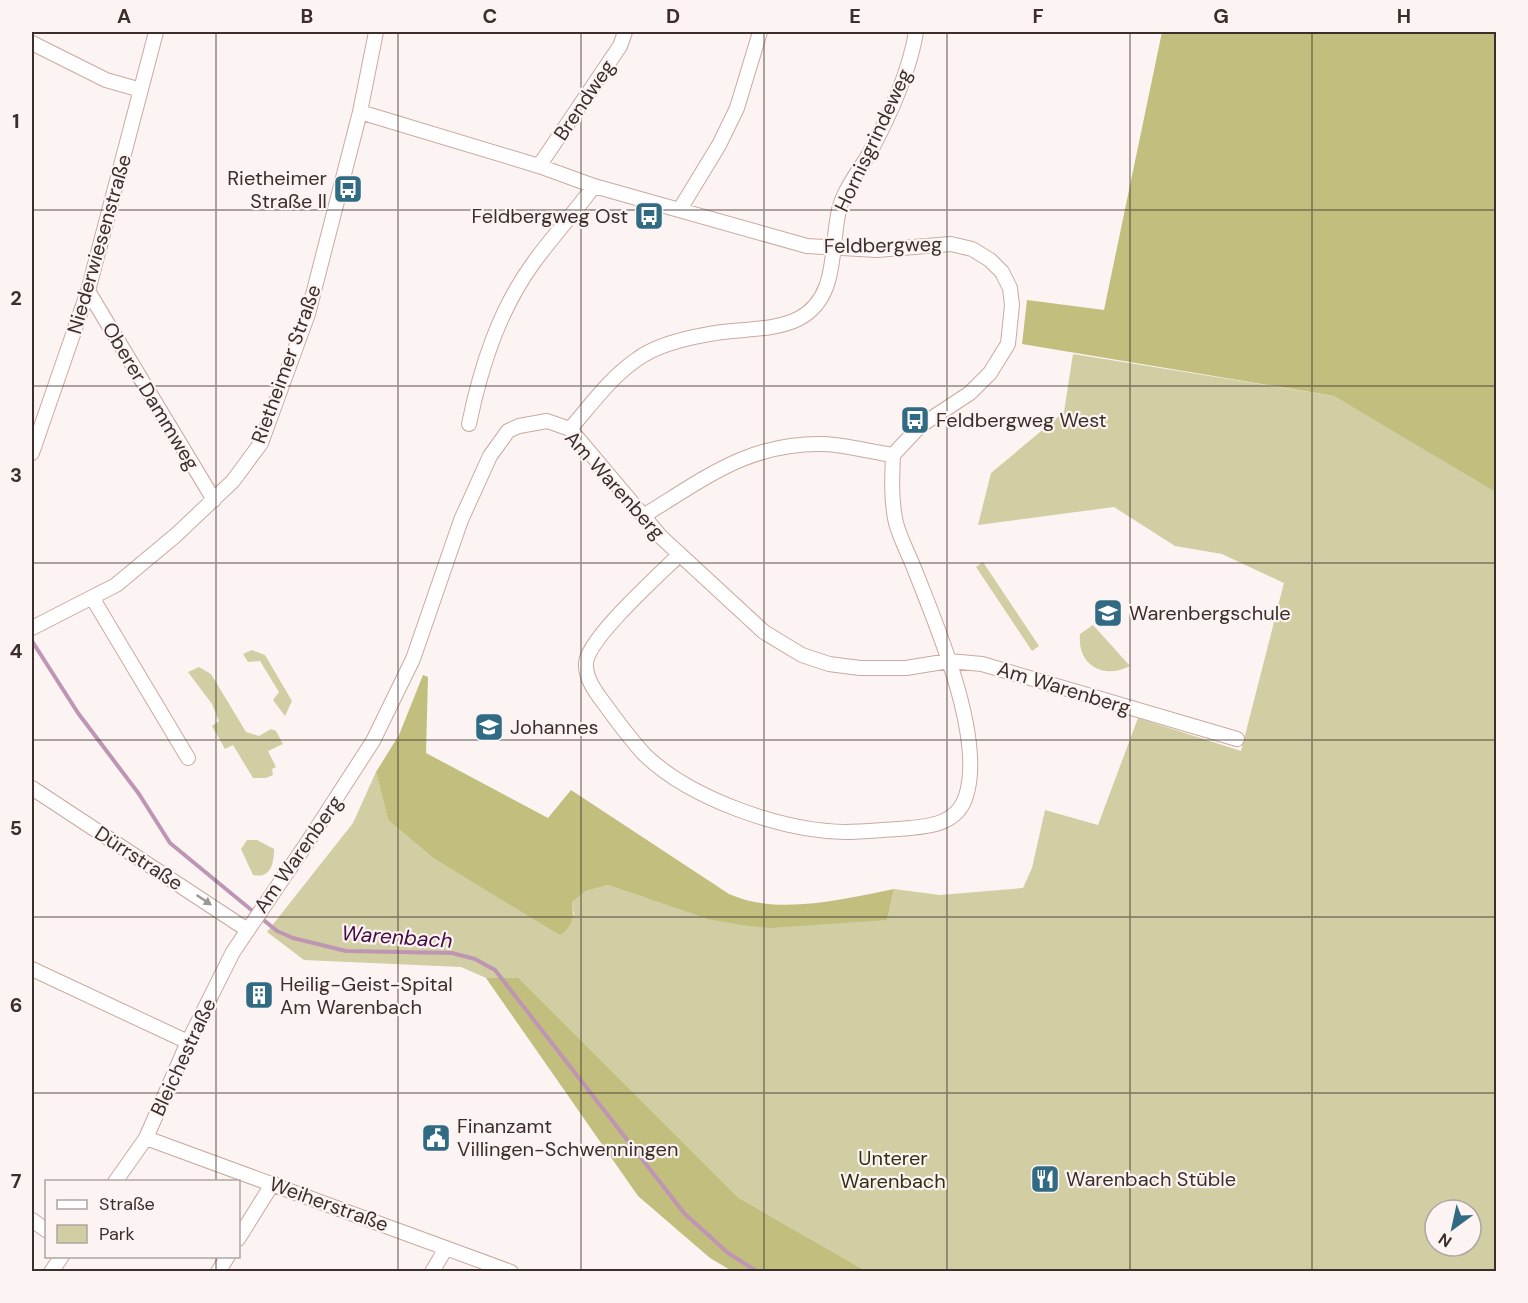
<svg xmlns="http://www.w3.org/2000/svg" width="1528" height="1303" viewBox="0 0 1528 1303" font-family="'DM Sans',sans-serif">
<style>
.green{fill:#d0cea2;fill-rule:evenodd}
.forest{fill:#c1be7e}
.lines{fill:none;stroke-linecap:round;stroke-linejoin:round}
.stream{stroke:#be96b4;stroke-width:4}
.minor-casing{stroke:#cba99f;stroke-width:16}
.minor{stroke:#fff;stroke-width:14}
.oneway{fill:#9e9694}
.grid{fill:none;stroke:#3c2e2a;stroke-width:1.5;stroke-opacity:0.55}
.labels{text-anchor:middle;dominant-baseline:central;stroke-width:4.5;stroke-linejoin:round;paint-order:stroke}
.street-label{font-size:20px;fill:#3c2e2a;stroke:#fcf4f2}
.poi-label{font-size:20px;fill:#3c2e2a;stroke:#fcf4f2;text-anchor:start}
.park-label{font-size:20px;fill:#312f12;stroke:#fcf4f2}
.water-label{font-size:21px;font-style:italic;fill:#480c45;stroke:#fcf4f2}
.neatline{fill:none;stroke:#3c2e2a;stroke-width:2}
.grid-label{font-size:20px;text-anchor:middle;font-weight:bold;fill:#3c2e2a}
</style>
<rect width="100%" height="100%" fill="#fcf4f2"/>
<path class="green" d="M1073,354L1334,396L1496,490V1271H866L739,1198L519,978H486L461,967L304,960L267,932L353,823L376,772L388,820L433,858L463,876L574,915L572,902L586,891L608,885L707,919L887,920L894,889L940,895L1023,888L1032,868L1045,810L1098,825L1138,718L1241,751L1284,583L1222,554L1175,546L1114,507L978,525L991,473L1064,412ZM1435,1210H1471V1246H1435Z
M983,562L1039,646L1032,651L976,567Z
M1093,625L1130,666C1103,680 1077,665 1080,634Z
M252,650L265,655L292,701L285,716L273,700L279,692L260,661L248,662L243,654Z
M199,667L211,674L246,732L259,736L271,729L276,731L283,744L268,751L276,767L272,769L273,775L266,778H253L233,745L225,749L212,726L219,721L212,704L188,672Z
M247,840H257L274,849C274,863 271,879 253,875L241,849Z"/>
<path class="forest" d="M1162,32H1496V492L1334,396L1022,344L1027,300L1104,310Z
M423,675L428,677L426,753L548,818L571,790L729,894C777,916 844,899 894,889L887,920L769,928L742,925L707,919L608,885L586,891L572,902C574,917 573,926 560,935L433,858L388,820L376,772L399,735Z
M486,978H519L739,1198L866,1271H732L710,1258L638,1196Z"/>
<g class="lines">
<path class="stream" d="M32,641L78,713L139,794L170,843L277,931L293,938L346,951L452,953L475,959L495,970L684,1213L728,1253L758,1272"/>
<g class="minor-casing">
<path id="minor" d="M32,43L106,80L141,90
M360,112L539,166L594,186L807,246L877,250L951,244L972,249L990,260L1002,272L1010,288L1012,305L1008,344L990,373L970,393L920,426L893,455C892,478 891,501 896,523C900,538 908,553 914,568C936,624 985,737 966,796C957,826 925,827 898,829C880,830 863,832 845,832C782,831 691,799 645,755C632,741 620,725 609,710C599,696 585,681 586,663C588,638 659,575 680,554
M539,166L620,46L625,32
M680,209L719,145L737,108L760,32
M88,291L214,500
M469,424C481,366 499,310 534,262C553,236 575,212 594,186
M570,429C590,406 610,378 636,360C658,343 694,336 722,332C745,329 776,330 798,319C839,298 830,249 839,210C843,191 859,171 869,154C889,117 909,74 916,32
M32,453L88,291L156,32
M643,516C704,479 749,442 824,444C847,445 871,452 893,455
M93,599L188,758
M32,628L116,585L176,535L233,481L261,443L308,314L360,112L376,32
M32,788L246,929
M32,969L188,1042
M146,1138L511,1272
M115,1182L146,1138L188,1042L233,952L309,840L373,741L413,659L461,520L490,456L508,431L519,426L547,421L570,429L661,537L764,632L802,655L829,664L860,668H906L949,661L982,664L1237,739
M32,1220L46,1230
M238,1239L273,1183
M51,1272L62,1256
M218,1272L228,1256
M432,1272L446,1248"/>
</g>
<use href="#minor" class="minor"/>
</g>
<defs><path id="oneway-solid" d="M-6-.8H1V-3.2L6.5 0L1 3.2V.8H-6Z" transform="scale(1.5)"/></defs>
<use class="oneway" href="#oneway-solid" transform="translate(204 900) rotate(34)"/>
<path class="grid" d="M216,32V1182M398,32V1272M581,32V1272M764,32V1272M947,32V1272M1130,32V1272M1312,32V1272M32,210H1496M32,386H1496M32,563H1496M32,740H1496M32,917H1496M32,1093H1496M216,1256V1272"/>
<defs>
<g id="bus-square" transform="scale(1.5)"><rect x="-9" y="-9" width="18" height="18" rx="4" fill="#306a83" stroke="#fcf4f2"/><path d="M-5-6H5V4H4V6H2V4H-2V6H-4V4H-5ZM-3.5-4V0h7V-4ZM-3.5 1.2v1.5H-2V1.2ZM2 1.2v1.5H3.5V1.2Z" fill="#fff"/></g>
<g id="school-square" transform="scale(1.5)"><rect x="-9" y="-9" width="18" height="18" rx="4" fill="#306a83" stroke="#fcf4f2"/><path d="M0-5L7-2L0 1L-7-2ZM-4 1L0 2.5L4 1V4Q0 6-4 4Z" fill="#fff"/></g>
<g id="building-square" transform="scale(1.5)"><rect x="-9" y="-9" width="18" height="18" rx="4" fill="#306a83" stroke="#fcf4f2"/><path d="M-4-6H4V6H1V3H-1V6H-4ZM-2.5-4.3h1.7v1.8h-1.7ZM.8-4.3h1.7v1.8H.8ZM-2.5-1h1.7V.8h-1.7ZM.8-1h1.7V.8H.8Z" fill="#fff"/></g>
<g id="civic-square" transform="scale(1.5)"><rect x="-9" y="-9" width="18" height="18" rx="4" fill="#306a83" stroke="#fcf4f2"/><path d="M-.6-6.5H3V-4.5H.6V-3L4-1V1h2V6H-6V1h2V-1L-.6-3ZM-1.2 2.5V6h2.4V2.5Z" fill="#fff"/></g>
<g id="restaurant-square" transform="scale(1.5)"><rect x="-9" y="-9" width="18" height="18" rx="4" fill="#306a83" stroke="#fcf4f2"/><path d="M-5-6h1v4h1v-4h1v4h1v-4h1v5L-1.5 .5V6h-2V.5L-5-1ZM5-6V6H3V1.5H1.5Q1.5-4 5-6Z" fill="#fff"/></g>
</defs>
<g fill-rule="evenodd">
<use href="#bus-square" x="348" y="189"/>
<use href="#bus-square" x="649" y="216"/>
<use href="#bus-square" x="915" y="420"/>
<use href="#school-square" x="1108" y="613"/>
<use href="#school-square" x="489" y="727"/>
<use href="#building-square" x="259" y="995"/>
<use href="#civic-square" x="436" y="1138"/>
<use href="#restaurant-square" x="1045" y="1179"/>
</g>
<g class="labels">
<g class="street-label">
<text transform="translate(584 100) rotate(-56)">Brendweg</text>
<text transform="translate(873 140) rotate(-65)">Hornisgrindeweg</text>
<text transform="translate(99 244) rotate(-74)">Niederwiesenstraße</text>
<text transform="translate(883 245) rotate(-1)">Feldbergweg</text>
<text transform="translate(286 364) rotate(-70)">Rietheimer Straße</text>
<text transform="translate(151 396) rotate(59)">Oberer Dammweg</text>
<text transform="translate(615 485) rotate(48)">Am Warenberg</text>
<text transform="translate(1064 688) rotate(17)">Am Warenberg</text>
<text transform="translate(298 854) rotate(-55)">Am Warenberg</text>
<text transform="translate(139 858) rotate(33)">Dürrstraße</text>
<text transform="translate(183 1057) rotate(-65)">Bleichestraße</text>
<text transform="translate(329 1204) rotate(20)">Weiherstraße</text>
</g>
<g class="poi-label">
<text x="327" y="178" text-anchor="end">Rietheimer<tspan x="327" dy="23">Straße II</tspan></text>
<text x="628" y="216" text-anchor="end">Feldbergweg Ost</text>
<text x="936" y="420">Feldbergweg West</text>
<text x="1129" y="613">Warenbergschule</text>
<text x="510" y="727">Johannes</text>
<text x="280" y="984">Heilig-Geist-Spital<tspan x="280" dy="23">Am Warenbach</tspan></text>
<text x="457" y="1126">Finanzamt<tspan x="457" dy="23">Villingen-Schwenningen</tspan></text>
<text x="1066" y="1179">Warenbach Stüble</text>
</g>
<g class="park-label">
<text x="893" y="1158">Unterer<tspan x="893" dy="23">Warenbach</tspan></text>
</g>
<g class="water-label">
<text transform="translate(397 937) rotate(4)">Warenbach</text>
</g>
</g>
<rect width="1528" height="1303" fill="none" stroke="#fcf4f2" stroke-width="66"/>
<rect x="45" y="1180" width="195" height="78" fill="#fcf4f2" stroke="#afa5a2" stroke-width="1.5"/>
<rect x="57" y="1200" width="30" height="9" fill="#ffffff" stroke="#afa5a2" stroke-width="1.5"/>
<text x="99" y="1210" font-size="18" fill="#3c2e2a">Straße</text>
<rect x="57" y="1225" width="30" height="18" fill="#d0cea2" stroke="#afa5a2" stroke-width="1.5"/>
<text x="99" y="1240" font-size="18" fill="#3c2e2a">Park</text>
<g transform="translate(1453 1228) rotate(213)"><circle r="28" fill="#fcf4f2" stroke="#afa5a2" stroke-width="1.5"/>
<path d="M0-4.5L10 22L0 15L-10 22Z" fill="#306a83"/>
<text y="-9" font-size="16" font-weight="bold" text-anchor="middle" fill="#3c2e2a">N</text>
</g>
<rect x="33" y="33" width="1462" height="1237" class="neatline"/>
<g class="grid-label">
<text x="124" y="23">A</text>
<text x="307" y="23">B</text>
<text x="490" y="23">C</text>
<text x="673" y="23">D</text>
<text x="855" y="23">E</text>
<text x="1038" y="23">F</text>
<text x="1221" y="23">G</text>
<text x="1404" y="23">H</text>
<text x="16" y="128">1</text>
<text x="16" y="305">2</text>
<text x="16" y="482">3</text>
<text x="16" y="658">4</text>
<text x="16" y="835">5</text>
<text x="16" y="1012">6</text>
<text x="16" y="1188">7</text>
</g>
</svg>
